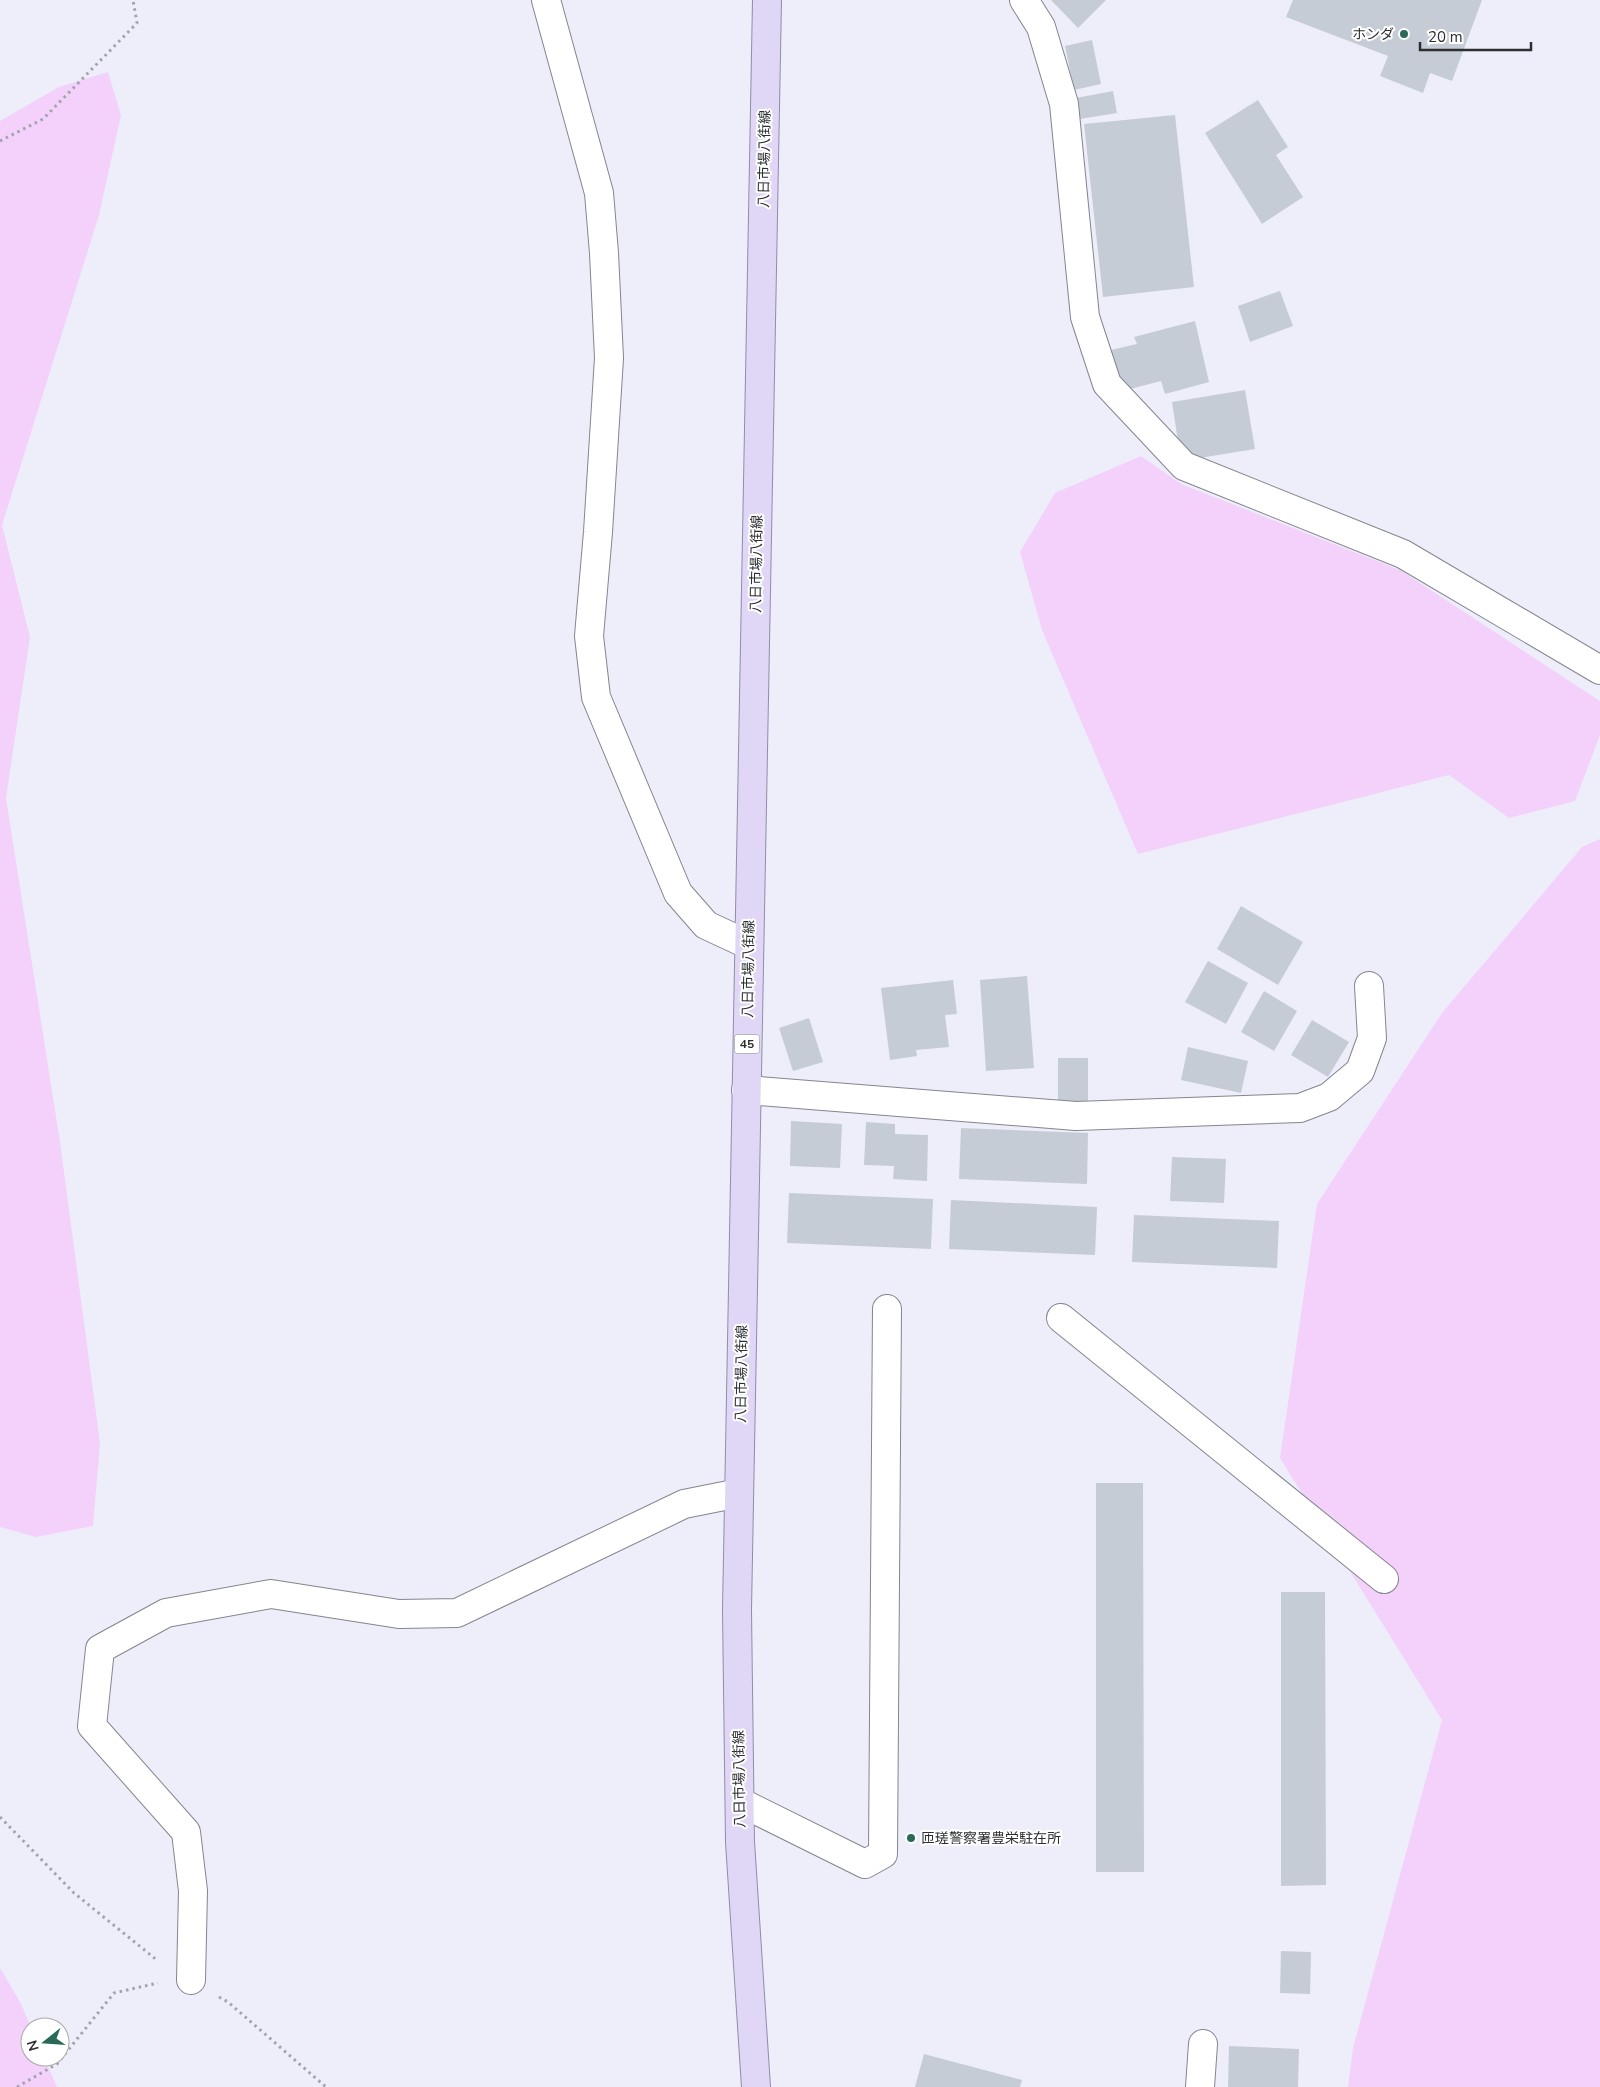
<svg xmlns="http://www.w3.org/2000/svg" width="1600" height="2087" viewBox="0 0 1600 2087" font-family="'Nunito Sans','Noto Sans JP',sans-serif">
  <rect width="100%" height="100%" fill="#edeef9"/>
  <g fill="#f4d1fb">
    <polygon points="108,72 121,115 99,215 2,525 30,637 6,798 60,1142 100,1443 93,1526 36,1537 0,1527 0,121 59,87"/>
    <polygon points="1141,456 1181,484 1400,570 1600,701 1600,735 1575,801 1509,818 1449,775 1138,854 1042,630 1020,552 1055,493"/>
    <polygon points="1600,839 1600,2087 1348,2087 1353,2048 1442,1720 1280,1458 1317,1204 1442,1013 1582,847"/>
    <polygon points="0,1968 20,2002 31,2027 30,2057 44,2057 57,2087 0,2087"/>
  </g>
  <g fill="#c6ccd5">
    <polygon points="1051,0 1106,0 1078,28"/>
    <polygon points="1293,0 1482,0 1452,81 1430,73 1423,93 1380,76 1388,56 1286,17"/>
    <polygon points="1092,40 1101,84 1074,90 1065,46"/>
    <polygon points="1113,91 1117,113 1080,119 1076,98"/>
    <polygon points="1258,100 1288,147 1276,155 1303,197 1262,224 1205,133"/>
    <polygon points="1175,115 1194,287 1103,297 1084,124"/>
    <polygon points="1280,291 1293,326 1250,342 1238,306"/>
    <polygon points="1195,321 1209,382 1165,394 1161,381 1122,391 1111,350 1137,344 1134,337"/>
    <polygon points="1245,390 1255,449 1181,461 1172,402"/>
    <polygon points="1241,906 1303,942 1278,985 1217,949"/>
    <polygon points="1208,961 1248,983 1226,1024 1185,1002"/>
    <polygon points="1027,976 1034,1068 986,1071 980,980"/>
    <polygon points="953,980 957,1014 945,1015 949,1047 916,1050 917,1056 890,1060 881,988"/>
    <polygon points="1264,991 1297,1011 1274,1051 1241,1032"/>
    <polygon points="809,1018 823,1062 793,1071 779,1028"/>
    <polygon points="1312,1020 1349,1042 1328,1077 1291,1055"/>
    <polygon points="1188,1047 1248,1061 1241,1093 1181,1080"/>
    <rect x="1058" y="1058" width="30" height="43"/>
    <polygon points="791,1121 842,1124 840,1168 790,1166"/>
    <polygon points="866,1122 895,1124 895,1134 928,1135 927,1181 893,1179 894,1166 864,1165"/>
    <polygon points="961,1128 1088,1133 1087,1184 959,1179"/>
    <polygon points="1172,1157 1226,1159 1224,1203 1170,1201"/>
    <polygon points="789,1193 933,1199 931,1249 787,1243"/>
    <polygon points="951,1200 1097,1207 1095,1255 949,1249"/>
    <polygon points="1134,1215 1279,1221 1277,1268 1132,1262"/>
    <polygon points="1096,1483 1143,1483 1144,1872 1096,1872"/>
    <polygon points="1281,1592 1325,1592 1326,1885 1281,1886"/>
    <polygon points="1281,1951 1311,1952 1310,1994 1280,1993"/>
    <polygon points="1229,2046 1299,2049 1298,2087 1228,2087"/>
    <polygon points="924,2054 1022,2080 1020,2087 915,2087"/>
  </g>
  <g fill="none" stroke-linecap="round" stroke-linejoin="round">
    <g stroke="#84858e" stroke-width="30">
      <g id="minor">
        <polyline points="546,0 599,193 604,253 609,358 598,532 589,636 596,697 678,893 706,925 749,945"/>
        <polyline points="1024,0 1041,27 1064,104 1085,317 1107,384 1184,466 1403,554 1600,670"/>
        <polyline points="746,1090 1076,1116 1300,1108 1329,1097 1360,1071 1372,1038 1369,986"/>
        <polyline points="1061,1318 1384,1579"/>
        <polyline points="740,1802 865,1864 883,1854 887,1309"/>
        <polyline points="191,1980 193,1891 186,1832 92,1726 100,1649 166,1613 271,1594 399,1614 457,1613 684,1504 739,1493"/>
        <polyline points="1200,2087 1203,2044"/>
      </g>
    </g>
    <g stroke="#948aac" stroke-width="30">
      <polyline id="major" points="756,2087 740,1842 737,1610 767,0"/>
    </g>
    <g stroke="#a2a3ab" stroke-width="3" stroke-dasharray="2.5 4" stroke-linecap="butt">
      <polyline points="0,141 43,119 137,23 133,0"/>
      <polyline points="0,1817 74,1893 158,1961"/>
      <polyline points="219,1997 228,2002 326,2087"/>
      <polyline points="17,2087 57,2064 114,1993 158,1983"/>
    </g>
    <use href="#minor" stroke="#fff" stroke-width="28"/>
    <use href="#major" stroke="#e0d6f5" stroke-width="28"/>
  </g>
  <g fill="#286957" stroke="#fff" stroke-width="2">
    <circle cx="1404" cy="34" r="5"/>
    <circle cx="911" cy="1838" r="5"/>
  </g>
  <g text-anchor="middle" stroke-width="4" stroke-linejoin="round" paint-order="stroke">
    <rect fill="#fff" stroke="#6c6d70" stroke-width="1" x="734.5" y="1034.5" width="25" height="19" rx="4"/>
    <g font-size="12" font-weight="bold" fill="#2d2e32">
      <text x="747" y="1048">45</text>
    </g>
    <g font-size="14" fill="#2d2e32" stroke="#fff" text-anchor="end">
      <text x="1394" y="39">ホンダ</text>
      <text x="921" y="1843" text-anchor="start">匝瑳警察署豊栄駐在所</text>
    </g>
    <g font-size="14" fill="#2d2e32" stroke="#fff">
      <text transform="translate(764 159) rotate(-89)" y="5">八日市場八街線</text>
      <text transform="translate(756 564) rotate(-89)" y="5">八日市場八街線</text>
      <text transform="translate(748 969) rotate(-89)" y="5">八日市場八街線</text>
      <text transform="translate(741 1374) rotate(-89)" y="5">八日市場八街線</text>
      <text transform="translate(739 1779) rotate(-91)" y="5">八日市場八街線</text>
    </g>
  </g>
  <g transform="translate(45 2042) rotate(253)"><circle r="24" fill="#ffffff" stroke="#ababad"/>
  <path d="M0-4L9 19L0 12L-9 19Z" fill="#286957"/>
  <text y="-8" font-size="14" font-weight="bold" text-anchor="middle" fill="#2d2e32">N</text>
  </g>
  <path d="M1420 42v8h111v-8" fill="none" stroke="#2d2e32" stroke-width="2.5"/>
  <text x="1428" y="42" font-size="15" fill="#2d2e32" stroke="#ffffff" stroke-width="4" paint-order="stroke">20 m</text>
</svg>
